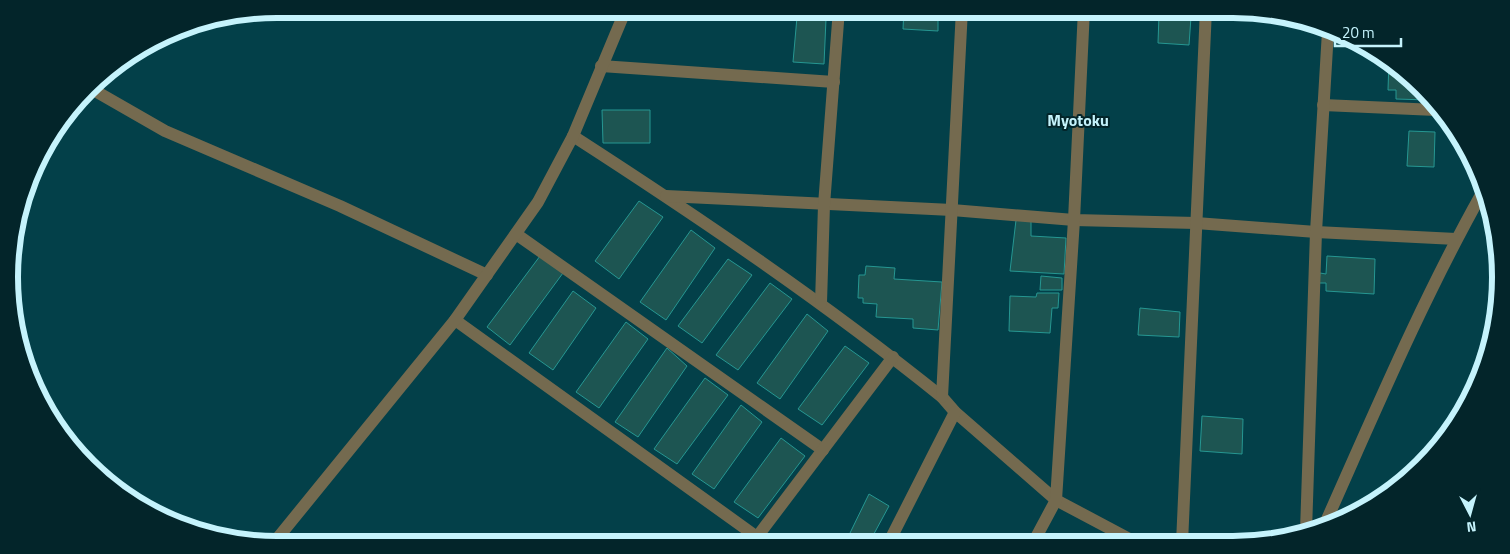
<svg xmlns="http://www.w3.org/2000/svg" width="1510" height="554" viewBox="0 0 1510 554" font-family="'Titillium Web',sans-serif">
  <rect width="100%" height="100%" fill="#034049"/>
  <g fill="#1d5552" stroke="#269792">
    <polygon points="904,9 938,9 938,31 903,29"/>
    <polygon points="1159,15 1191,17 1189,45 1158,43"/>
    <polygon points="797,17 826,19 824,64 793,62"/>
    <polygon points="1389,60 1397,64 1428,100 1396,99 1396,90 1388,90"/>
    <polygon points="602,110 650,110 650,143 603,143"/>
    <polygon points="1409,131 1435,132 1434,167 1407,166"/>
    <polygon points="639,201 663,217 619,279 595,261"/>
    <polygon points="1016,220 1031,221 1031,236 1066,238 1064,274 1010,271"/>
    <polygon points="691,230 715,248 666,320 640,302"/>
    <polygon points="540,256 563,273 510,345 487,327"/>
    <polygon points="1327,256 1375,259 1374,294 1326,291 1326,283 1319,283 1320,273 1326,274"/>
    <polygon points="728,259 752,275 702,343 678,326"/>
    <polygon points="866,266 895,268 894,279 942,282 938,330 913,328 913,319 876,317 877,304 863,303 863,298 858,298 859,275 865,275"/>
    <polygon points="1041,276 1062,278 1062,290 1040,290"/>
    <polygon points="770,283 792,299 738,370 716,355"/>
    <polygon points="573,291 596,308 553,370 529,353"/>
    <polygon points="1037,293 1059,293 1058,308 1052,308 1050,333 1009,331 1010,296 1036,297"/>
    <polygon points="1140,308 1180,312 1179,337 1138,335"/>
    <polygon points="807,314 828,331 780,399 757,383"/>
    <polygon points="626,322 648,339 599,408 576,392"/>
    <polygon points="845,346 869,363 822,425 798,409"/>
    <polygon points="667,348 687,366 638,437 615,422"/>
    <polygon points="705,378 728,395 677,464 654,449"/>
    <polygon points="741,405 762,422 714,489 692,474"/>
    <polygon points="1202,416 1243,419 1242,454 1200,451"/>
    <polygon points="781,438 805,456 758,518 734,502"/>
    <polygon points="869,494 889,506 869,543 850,533"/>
  </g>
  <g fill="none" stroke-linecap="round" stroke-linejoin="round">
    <g stroke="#746a4f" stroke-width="12">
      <polyline points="601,66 834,82"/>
      <polyline points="90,88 165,131 340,206 487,275"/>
      <polyline points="1323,105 1436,110"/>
      <path d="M 573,136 C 700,218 824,302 942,397 L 955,412 L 1056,500 L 1137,543"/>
      <polyline points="666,196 952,210 1074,220 1196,223 1316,232 1456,239"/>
      <polyline points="516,234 823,450"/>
      <polyline points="821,303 824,205 839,9"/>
      <polyline points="455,320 757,537 763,544"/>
      <polyline points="942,397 962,9"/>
      <path d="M 1324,526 C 1374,414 1422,300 1482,193"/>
      <polyline points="1306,531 1316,232 1328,31"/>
      <polyline points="1033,543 1056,500 1074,220 1084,9"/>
      <polyline points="1182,543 1206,9"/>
      <polyline points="742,544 757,537 893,357"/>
      <polyline points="888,544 955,412"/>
      <polyline points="272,545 455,320 538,202 573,136 626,9"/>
    </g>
  </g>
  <g text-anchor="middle" stroke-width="4" stroke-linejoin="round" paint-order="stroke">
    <g font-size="16" font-weight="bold" fill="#c5f3fc" stroke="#03252a">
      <text x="1078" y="126">Myotoku</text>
    </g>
  </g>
  <path d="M0 0H1510V554H0ZM277 18H1233A259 259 0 0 1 1492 277V277A259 259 0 0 1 1233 536H277A259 259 0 0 1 18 277V277A259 259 0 0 1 277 18Z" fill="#03252a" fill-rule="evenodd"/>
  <path fill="none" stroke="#c5f3fc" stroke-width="6" d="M277 18H1233A259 259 0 0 1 1492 277V277A259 259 0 0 1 1233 536H277A259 259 0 0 1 18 277V277A259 259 0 0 1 277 18Z"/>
  <g transform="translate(1470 514) rotate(174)" stroke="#03252a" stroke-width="4" paint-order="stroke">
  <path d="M0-4L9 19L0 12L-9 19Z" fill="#c5f3fc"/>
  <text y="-8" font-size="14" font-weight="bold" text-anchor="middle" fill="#c5f3fc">N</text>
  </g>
  <path d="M1335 38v8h66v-8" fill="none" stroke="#c5f3fc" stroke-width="2.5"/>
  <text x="1342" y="38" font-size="15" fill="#c5f3fc" stroke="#03252a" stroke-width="4" paint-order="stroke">20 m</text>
</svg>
